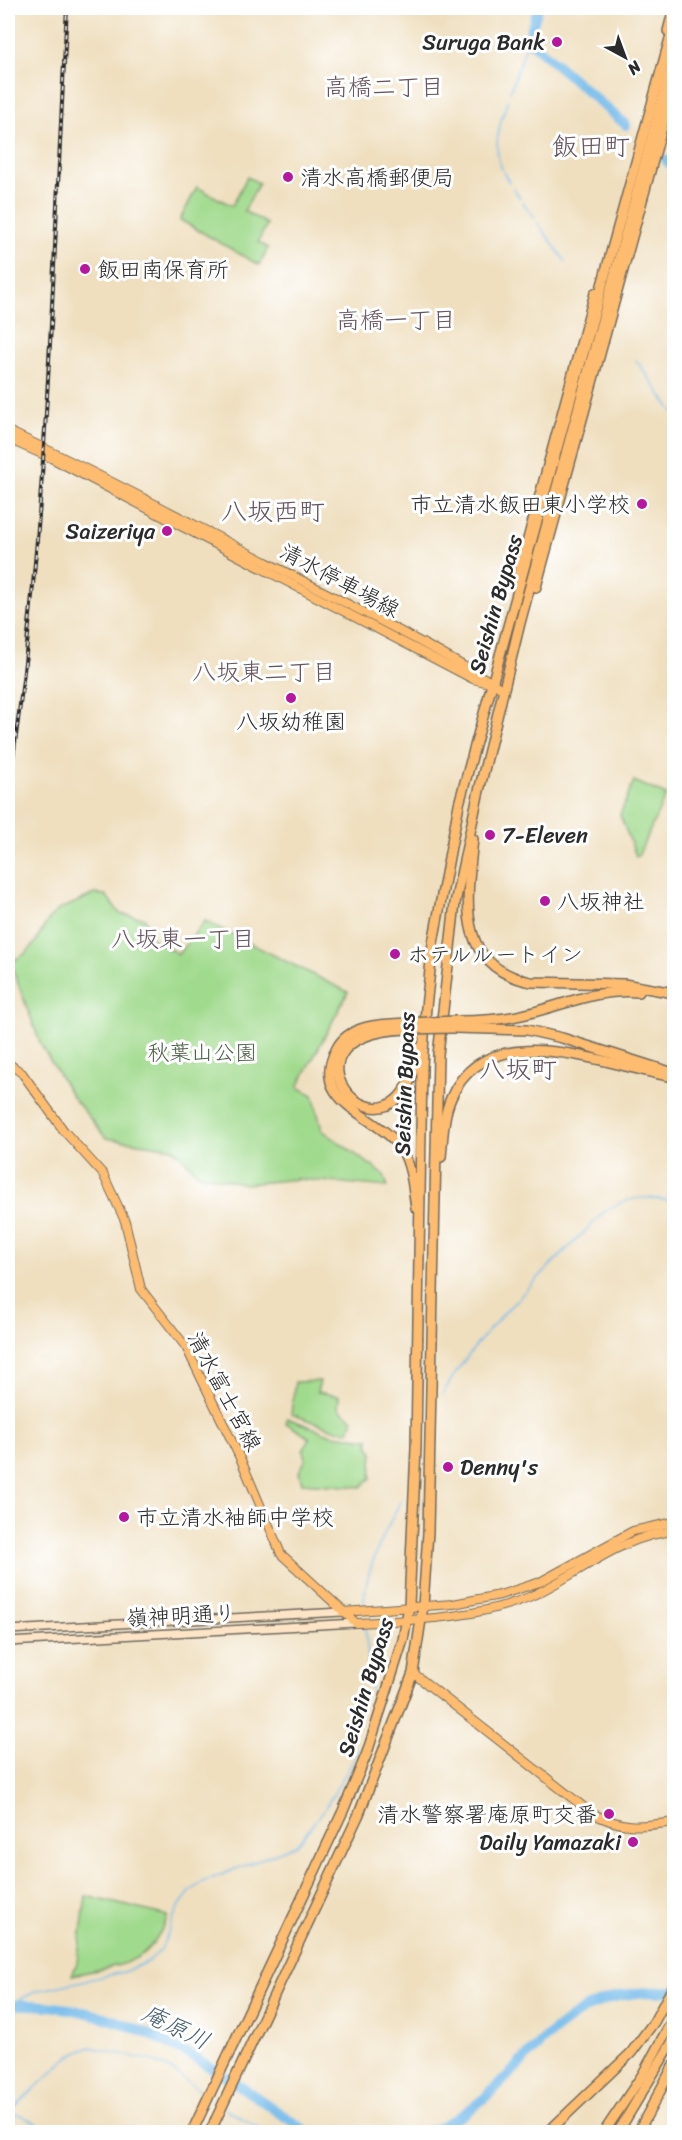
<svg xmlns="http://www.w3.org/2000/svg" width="682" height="2140" viewBox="0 0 682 2140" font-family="Sriracha,'Klee One',sans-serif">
  <rect width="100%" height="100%" fill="#fff"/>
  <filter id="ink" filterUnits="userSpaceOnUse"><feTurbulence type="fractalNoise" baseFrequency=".0167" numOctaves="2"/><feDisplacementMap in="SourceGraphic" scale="12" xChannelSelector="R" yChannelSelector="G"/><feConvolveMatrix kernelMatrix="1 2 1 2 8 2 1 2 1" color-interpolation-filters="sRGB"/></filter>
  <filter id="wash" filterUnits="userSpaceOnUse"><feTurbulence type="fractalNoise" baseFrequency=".008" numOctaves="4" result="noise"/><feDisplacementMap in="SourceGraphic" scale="24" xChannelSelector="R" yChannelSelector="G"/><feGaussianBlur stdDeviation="1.35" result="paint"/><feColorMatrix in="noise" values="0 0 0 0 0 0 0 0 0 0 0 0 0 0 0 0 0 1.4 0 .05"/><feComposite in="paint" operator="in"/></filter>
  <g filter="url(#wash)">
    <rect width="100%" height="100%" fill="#efdfbf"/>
    <g fill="#a0da8d" stroke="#66825c" stroke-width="1.5">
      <polygon points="247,177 259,183 244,211 267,224 258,242 268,248 259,265 180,220 197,187 232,206"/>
      <polygon points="634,781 666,795 638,856 636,856 620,815"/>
      <path d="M 94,894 L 106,895 L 120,914 L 145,918 L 151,938 L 178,954 L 205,921 L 348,992 L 298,1087 L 313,1095 L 322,1130 L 384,1175 L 388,1187 L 298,1179 L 245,1184 L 199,1174 L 173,1148 L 106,1138 L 71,1095 L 41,1045 L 10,962 C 43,948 36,929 56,912 C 60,908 86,899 94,894 Z"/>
      <polygon points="320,1381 317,1392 339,1396 338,1408 353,1419 349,1431 337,1430 291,1414 295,1382"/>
      <polygon points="287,1418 332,1435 369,1439 369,1447 373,1452 371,1478 361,1487 302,1483 299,1472 306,1459 303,1451 310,1438 286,1423"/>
      <path d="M 86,1896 L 168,1916 C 147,1968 121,1964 72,1975 L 77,1963 Z"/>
    </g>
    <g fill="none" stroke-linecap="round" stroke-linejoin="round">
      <g stroke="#72baea" stroke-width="1.5">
        <polyline points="510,92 529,37"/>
        <path d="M 508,100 C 497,129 490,155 509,182"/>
        <polyline points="513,188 520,198"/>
        <polyline points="523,203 535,218"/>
        <polyline points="538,223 565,261"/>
        <polyline points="636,360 674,413"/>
        <path d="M 442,1395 C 479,1329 551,1267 604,1212 C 628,1195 647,1196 674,1202"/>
        <path d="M 364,1606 C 363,1573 386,1530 401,1500"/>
        <polyline points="365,1626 374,1716"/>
        <polyline points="8,2005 37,1991 124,1972 149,1961 162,1948 177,1909 190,1892 203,1882 296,1845 324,1810 367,1738"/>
        <polyline points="211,2099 219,2105"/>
        <polyline points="226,2109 259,2128"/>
        <polyline points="9,2113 68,2057 90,2047 153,2061 172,2070 204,2094"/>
        <polyline points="8,2114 21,2115 50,2132"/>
      </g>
      <g stroke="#72baea" stroke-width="10">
        <polyline points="538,8 529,37 533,44 626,125"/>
        <polyline points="666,160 674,168"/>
        <path d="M 8,2005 C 128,2000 213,2069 308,2132"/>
        <path d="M 427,2132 C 499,2109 532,2029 602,2001 C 625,1992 651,1992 674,1991"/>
      </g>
    </g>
  </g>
  <g filter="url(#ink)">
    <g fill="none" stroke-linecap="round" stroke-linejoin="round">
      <g stroke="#706a5f" stroke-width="10">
        <g id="secondary">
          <polyline points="8,1630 342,1612"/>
          <polyline points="8,1642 356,1623"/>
        </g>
      </g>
      <g stroke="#706a5f" stroke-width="10">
        <g id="primary">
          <path d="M 8,431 C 96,472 181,518 268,563 C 347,604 428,643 504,690"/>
          <polyline points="8,439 51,458 473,679 489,683"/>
          <path d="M 8,1063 L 22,1073 L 64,1131 L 103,1174 L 125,1221 L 141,1289 L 186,1347 L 241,1460 L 281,1554 L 356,1623 C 413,1620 476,1619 529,1597 C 579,1575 619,1536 674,1531"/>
          <polyline points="343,1612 453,1604 500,1595 540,1582 633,1531 674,1522"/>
          <path d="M 413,1673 L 590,1812 C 621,1829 639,1827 674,1822"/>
        </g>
      </g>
      <g stroke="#706a5f" stroke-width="12">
        <g id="highway">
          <polyline points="668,31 674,8"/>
          <polyline points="519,572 595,293"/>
          <polyline points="536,587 674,84"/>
          <path d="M 473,839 C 467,899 454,966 531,982 L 624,984 L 674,993"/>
          <path d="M 456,1021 C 481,1021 505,1020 530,1013 C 567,1004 599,988 639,992"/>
          <path d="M 407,1023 C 383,1024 350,1024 337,1048 C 306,1104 381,1115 402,1150 C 412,1167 413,1188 416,1208"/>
          <polyline points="453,1028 527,1030 562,1038 667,1071"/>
          <path d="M 406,1029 C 255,1036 399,1189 418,1048"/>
          <path d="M 441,1157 C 443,1138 443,1116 451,1098 C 487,1013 608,1066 674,1077"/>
          <polyline points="192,2132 343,1811 367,1753 403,1640 409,1606 416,1448 422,1067 426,1007 433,943 459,804 674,24"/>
          <polyline points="210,2132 359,1814 413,1673 423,1606 428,1532 438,1055 455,903 478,795 520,623 674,56"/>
          <polyline points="548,2132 631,2053 654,2022 674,1985"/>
          <polyline points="604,2132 643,2074 674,2017"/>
          <polyline points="618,2132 674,2039"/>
          <polyline points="638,2132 674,2065"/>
        </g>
      </g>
      <use href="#secondary" stroke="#fee4c6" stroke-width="7"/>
      <use href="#primary" stroke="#fdbc70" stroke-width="8"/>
      <use href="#highway" stroke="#fdbc70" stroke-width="9"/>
      <g stroke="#2b2b2b" stroke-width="4">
        <path id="rail" d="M 8,791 C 48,532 52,269 67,8"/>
      </g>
      <use href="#rail" stroke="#fff" stroke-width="1.5" stroke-dasharray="4.5" stroke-linecap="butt"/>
      <g stroke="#706a5f" stroke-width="12" stroke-linecap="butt">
        <g id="highway-bridge">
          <polyline points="407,1023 456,1021"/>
          <polyline points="406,1029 453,1028"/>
        </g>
      </g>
      <use href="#highway-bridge" stroke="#fdbc70" stroke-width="9"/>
    </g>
  </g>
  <g fill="#b5179e" stroke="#fff" stroke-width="2">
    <circle cx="557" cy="42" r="6"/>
    <circle cx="288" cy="177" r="6"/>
    <circle cx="85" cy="269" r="6"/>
    <circle cx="642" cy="504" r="6"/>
    <circle cx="167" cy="531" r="6"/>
    <circle cx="291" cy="698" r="6"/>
    <circle cx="490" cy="835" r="6"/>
    <circle cx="545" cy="901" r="6"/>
    <circle cx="395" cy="954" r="6"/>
    <circle cx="448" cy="1467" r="6"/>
    <circle cx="124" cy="1517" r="6"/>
    <circle cx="609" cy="1814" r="6"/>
    <circle cx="633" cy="1842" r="6"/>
  </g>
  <g text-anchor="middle" stroke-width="6" stroke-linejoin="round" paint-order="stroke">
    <g font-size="22" fill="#2b2b2b" stroke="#fff" text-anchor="start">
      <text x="545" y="50" text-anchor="end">Suruga Bank</text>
      <text x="300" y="185">清水高橋郵便局</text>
      <text x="97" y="277">飯田南保育所</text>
      <text x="630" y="512" text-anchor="end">市立清水飯田東小学校</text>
      <text x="155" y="539" text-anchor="end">Saizeriya</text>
      <text x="291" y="729" text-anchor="middle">八坂幼稚園</text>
      <text x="502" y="843">7-Eleven</text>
      <text x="557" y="909">八坂神社</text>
      <text x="407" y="962">ホテルルートイン</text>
      <text x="460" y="1475">Denny's</text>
      <text x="136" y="1525">市立清水袖師中学校</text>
      <text x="597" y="1822" text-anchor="end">清水警察署庵原町交番</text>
      <text x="621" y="1850" text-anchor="end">Daily Yamazaki</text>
    </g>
    <g font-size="22" fill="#2b2b2b" stroke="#fff">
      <text transform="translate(340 580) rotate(28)" y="8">清水停車場線</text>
      <text transform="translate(495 604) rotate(-74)" y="8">Seishin Bypass</text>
      <text transform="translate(404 1084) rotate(-88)" y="8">Seishin Bypass</text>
      <text transform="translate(225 1391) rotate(62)" y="8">清水富士宮線</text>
      <text transform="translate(181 1615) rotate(-3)" y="8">嶺神明通り</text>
      <text transform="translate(365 1687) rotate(-73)" y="8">Seishin Bypass</text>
    </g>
    <g font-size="22" fill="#4e6048" stroke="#fff">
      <text x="202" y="1060">秋葉山公園</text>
    </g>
    <g font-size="24" fill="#66555f" stroke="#fff">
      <text x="384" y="95">高橋二丁目</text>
      <text x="396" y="328">高橋一丁目</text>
      <text x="264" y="680">八坂東二丁目</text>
      <text x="183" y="947">八坂東一丁目</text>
    </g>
    <g font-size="24" font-style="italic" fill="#445d6e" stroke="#fff">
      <text transform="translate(176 2027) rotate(26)" y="8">庵原川</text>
    </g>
    <g font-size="26" fill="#66555f" stroke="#fff">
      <text x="591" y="155">飯田町</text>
      <text x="273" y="520">八坂西町</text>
      <text x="518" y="1078">八坂町</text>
    </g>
  </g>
  <rect width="682" height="2140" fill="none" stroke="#fff" stroke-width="30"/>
  <g transform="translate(625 57) rotate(139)" stroke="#ffffff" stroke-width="4.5" paint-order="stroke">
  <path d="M0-4.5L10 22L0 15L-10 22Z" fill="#2b2b2b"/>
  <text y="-9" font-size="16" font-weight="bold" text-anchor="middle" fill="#2b2b2b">N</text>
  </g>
</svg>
